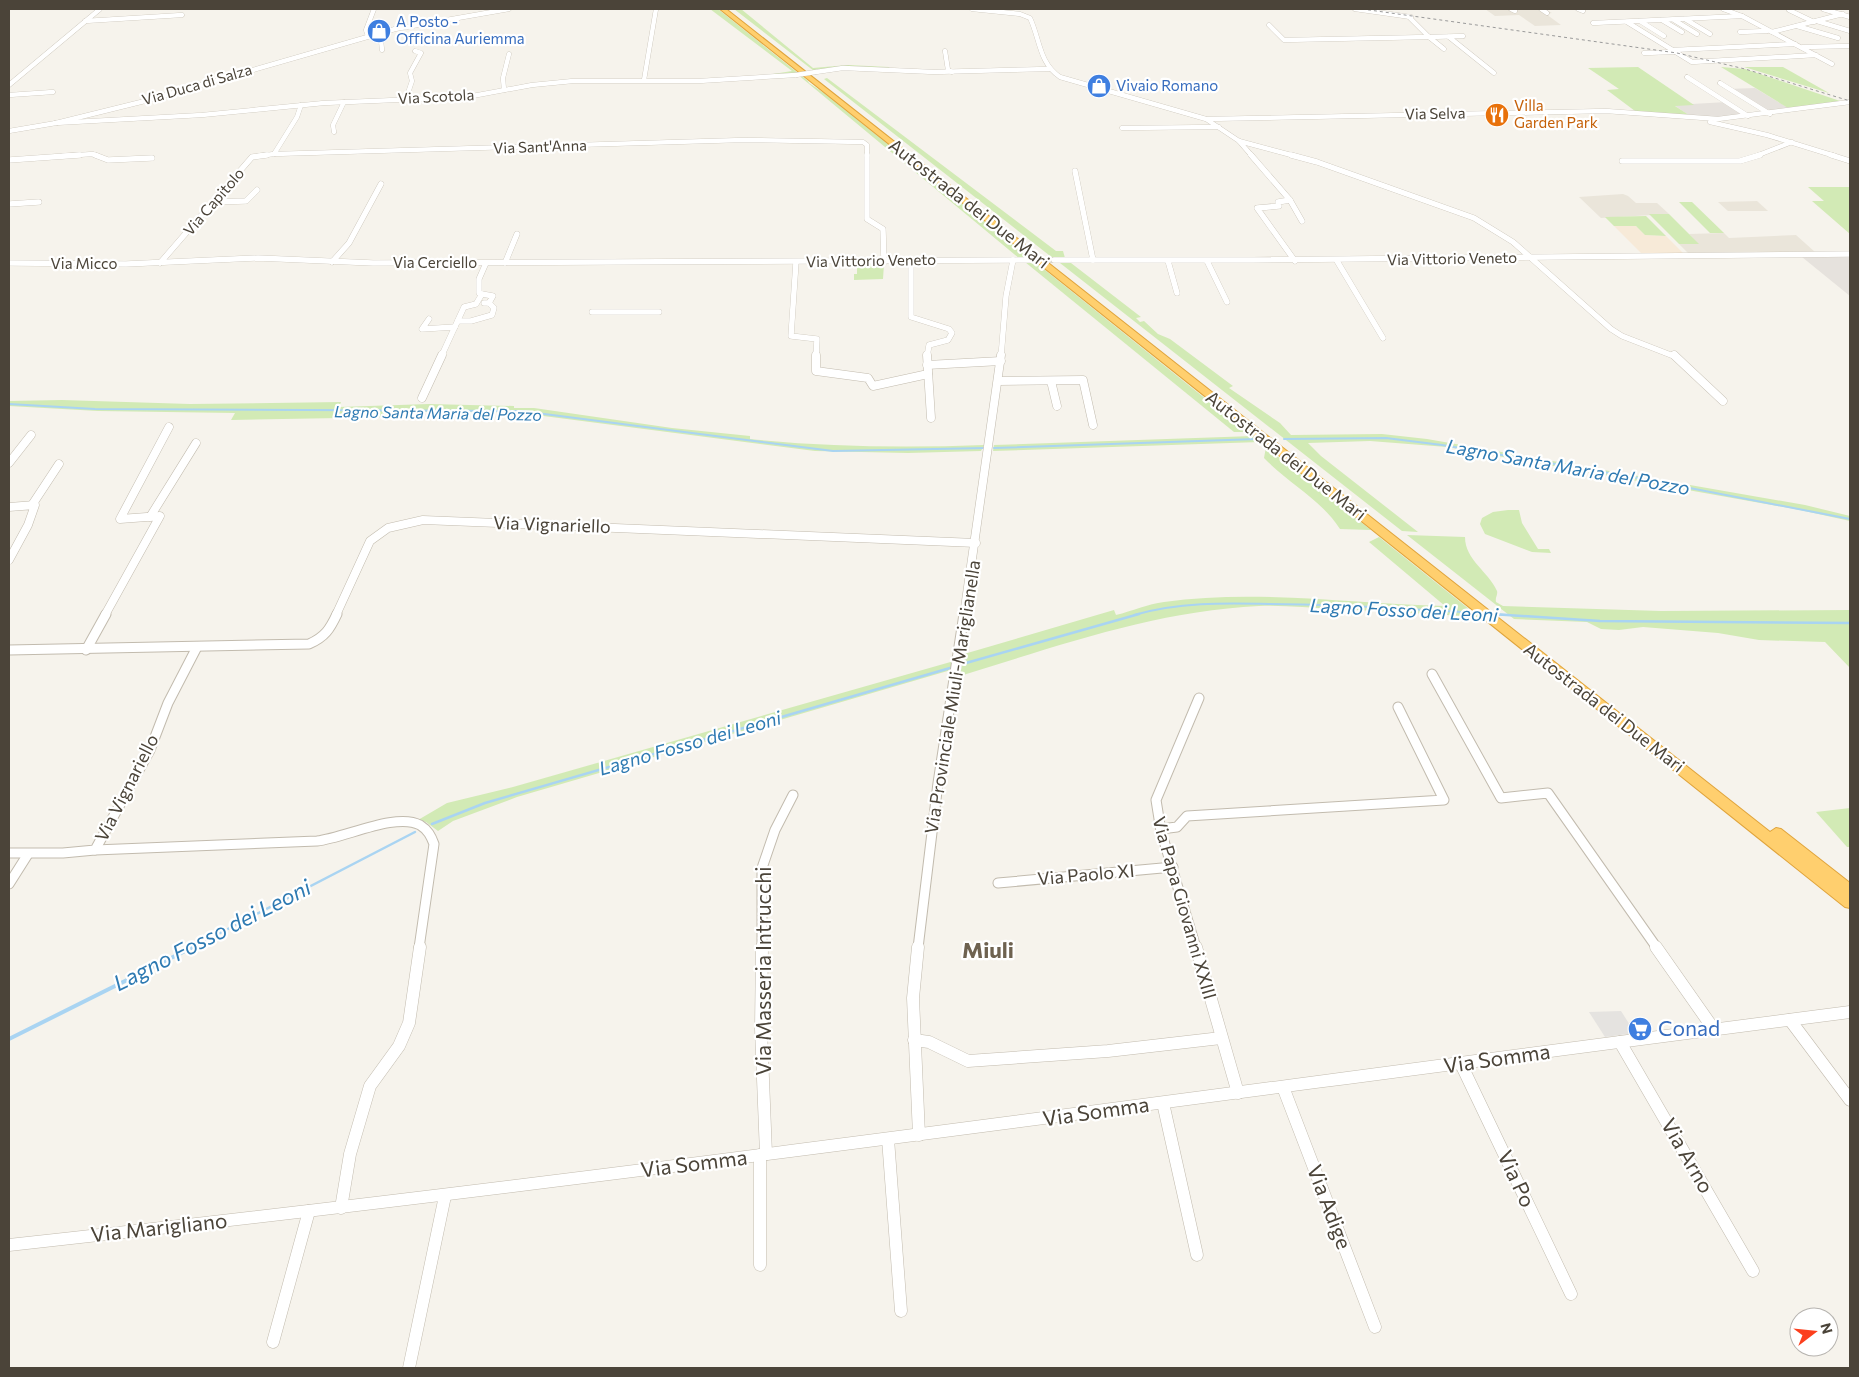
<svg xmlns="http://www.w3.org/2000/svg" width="1859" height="1377" viewBox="0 0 1859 1377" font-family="Commissioner,sans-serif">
  <rect width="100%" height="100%" fill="#f6f3ec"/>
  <g fill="#eae5da">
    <polygon points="1485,9 1544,9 1552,13 1546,14 1561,25 1535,26 1519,15 1495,16"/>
    <polygon points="1623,194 1628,196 1636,203 1657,203 1669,214 1601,218 1579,197"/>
    <polygon points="1757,201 1768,211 1728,211 1718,202"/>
    <polygon points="1724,233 1729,238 1796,235 1815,252 1688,253 1679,244 1698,244 1689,234"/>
  </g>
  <polygon fill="#f7ead8" points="1614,226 1636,226 1645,235 1666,236 1683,253 1641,253"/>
  <g fill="#e6e2dd">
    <polygon points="1755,88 1790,109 1768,113 1728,89"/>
    <polygon points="1727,102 1749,116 1693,118 1674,105"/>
    <polygon points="1850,256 1850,296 1802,257 1815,257"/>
  </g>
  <g fill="#d2eab5">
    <polygon points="710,9 718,9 808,81 809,83 824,93 1031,259 1020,259 797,74 767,75 792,71"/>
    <polygon points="734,9 741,9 813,68 848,65 889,67 890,69 842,68 814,71"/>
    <polygon points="1638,67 1694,105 1675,106 1692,117 1635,111 1607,90 1619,89 1588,68"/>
    <polygon points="1721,67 1745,69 1843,102 1788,108"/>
    <polygon points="1744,67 1783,67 1829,93"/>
    <polygon points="827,78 1056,251 1063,251 1065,258 1054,259 824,79"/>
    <polygon points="1808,187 1850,187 1850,234 1812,201 1824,201"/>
    <polygon points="1679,202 1692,202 1724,233 1710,233"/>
    <polygon points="1649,214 1669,214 1699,244 1679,244"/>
    <polygon points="1646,216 1666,236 1645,235 1636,226 1614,226 1605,217"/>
    <polygon points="1025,262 1035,262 1247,432 1234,432"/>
    <polygon points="1060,263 1071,263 1141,317 1136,318 1140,322 1144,321 1158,334 1170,339 1233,386 1229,388 1280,423 1291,435 1382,434 1427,439 1805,505 1850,516 1850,521 1800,510 1447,447 1370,441 1308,443 1321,456 1418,532 1402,531"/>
    <polygon points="857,264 884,264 883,279 854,280 854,274 857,274"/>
    <path d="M 62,400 L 190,404 L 341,402 L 339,407 L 429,404 L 514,406 L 514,408 L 534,408 L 672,428 L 750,436 L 750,439 C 828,447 906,448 984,445 L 981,451 L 908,453 L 815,451 L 528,414 L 493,412 L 403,412 L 397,417 L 231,420 L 235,413 L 98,411 L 9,406 L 9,401 Z"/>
    <polygon points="1253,436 1260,442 993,451 994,445"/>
    <path d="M 1266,447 L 1371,530 L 1340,529 C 1323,502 1292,485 1268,462 L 1264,458 Z"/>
    <polygon points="1508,510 1519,510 1522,523 1538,549 1549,549 1551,553 1532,552 1485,534 1480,524 1482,518 1493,512"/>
    <path d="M 1407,535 L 1465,537 C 1465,560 1489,572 1497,591 C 1498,595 1495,597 1496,602 L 1503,606 L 1661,611 L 1850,610 L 1850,668 L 1825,642 L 1759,640 L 1718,633 L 1643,627 L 1619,630 L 1601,629 L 1587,622 L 1514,619 Z"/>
    <path d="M 1379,537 L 1479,617 C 1431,614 1383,611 1335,609 C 1309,608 1284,605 1259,606 C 1155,611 1058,646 960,676 L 964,654 L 1114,610 L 1116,615 C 1132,611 1148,604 1164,602 C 1257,589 1352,604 1445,606 L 1369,542 Z"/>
    <polygon points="954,661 951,670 517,797 453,821 438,831 426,822 418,820 447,803 513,787"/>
    <polygon points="1850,808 1850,847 1847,847 1816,812"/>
  </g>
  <polygon fill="#e5e3e0" points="1621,1011 1635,1033 1605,1037 1589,1012"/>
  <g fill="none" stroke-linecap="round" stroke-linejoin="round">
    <g stroke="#a9d4f2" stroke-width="2">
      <polyline points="9,404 95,409 521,411 833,451 986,448"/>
      <polyline points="1284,439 1386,438 1442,445 1633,477 1850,519"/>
      <polyline points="994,448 1257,439"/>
      <polyline points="1491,614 1509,615"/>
      <path d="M 1134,615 C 1179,602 1223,603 1270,604 C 1339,604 1409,609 1478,613"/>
    </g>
    <g stroke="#a9d4f2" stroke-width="2.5">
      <polyline points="1491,614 1600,621 1850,623"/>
      <polyline points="966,663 1139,614"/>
      <polyline points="432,824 485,803 950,668"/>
      <polyline points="191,948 415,832"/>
    </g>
    <polyline stroke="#a9d4f2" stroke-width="4" points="9,1039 193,947"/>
    <polyline stroke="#d4d0c8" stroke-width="5.5" stroke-dasharray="5.5 2.5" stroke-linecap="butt" points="1032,260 1054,260"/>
    <g stroke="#c2bbae" stroke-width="5">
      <g id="minor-far4">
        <path d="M 972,9 L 1020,14 L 1030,18 C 1040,39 1039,63 1060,77 L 1206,119 L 1239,141 L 1295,156"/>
        <polyline points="1355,9 1411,17"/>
        <polyline points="1511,9 1515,11"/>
        <polyline points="1541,9 1547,13"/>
        <polyline points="1578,9 1583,11"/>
        <polyline points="1723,9 1742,16 1832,64"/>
        <polyline points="1823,9 1850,17"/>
        <polyline points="1789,10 1814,22"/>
        <polyline points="1685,19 1710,34"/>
        <polyline points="1662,20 1682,32"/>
        <polyline points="1674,20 1697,34"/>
        <polyline points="85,21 182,15"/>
        <polyline points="1640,21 1664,36"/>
        <polyline points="1817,21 1850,31"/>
        <polyline points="1627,22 1692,62 1816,55"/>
        <polyline points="1593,23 1742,16"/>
        <polyline points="1269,25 1284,40 1429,37 1409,17"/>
        <polyline points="1797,26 1838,38"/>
        <polyline points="1740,32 1767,31"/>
        <polyline points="1772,32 1843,14"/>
        <polyline points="375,34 381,40 382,50"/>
        <polyline points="368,36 366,30 374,9"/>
        <polyline points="1429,37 1463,36"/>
        <polyline points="1429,37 1444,49"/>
        <polyline points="1449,37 1494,73"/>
        <polyline points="1803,47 1850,46"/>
        <polyline points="1673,50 1795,44"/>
        <polyline points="945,51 948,70 952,72"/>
        <polyline points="1644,53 1674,52"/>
        <polyline points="816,72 843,68 934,72 1049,69"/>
        <polyline points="1687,77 1748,116"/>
        <polyline points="644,80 656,9"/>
        <polyline points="1720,83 1770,114"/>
        <polyline points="9,85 100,9"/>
        <polyline points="504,90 503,78 509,54"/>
        <polyline points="9,95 53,92"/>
        <polyline points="406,99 412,81 410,73 421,53 415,51"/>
        <polyline points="301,105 297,117 274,154 743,140 863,142 867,145 867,156"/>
        <polyline points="1207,119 1606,111 1718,119 1850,102"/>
        <polyline points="1710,122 1767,135 1835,156"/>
        <polyline points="55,123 202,115 324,103 467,97 532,85 573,81 699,81 796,75"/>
        <polyline points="1122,128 1219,127"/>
        <polyline points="9,131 56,123 149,100 395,29 509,9"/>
        <polyline points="334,132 333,125 344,102"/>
        <polyline points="1239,141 1252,156"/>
        <polyline points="62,156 93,154 98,156"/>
        <polyline points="258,156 274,154"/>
        <polyline points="1756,156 1792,142"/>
      </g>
    </g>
    <g stroke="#c2bbae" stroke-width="6">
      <g id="minor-far3">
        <polyline points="95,155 108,160 152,158"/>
        <polyline points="867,155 867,219 883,229 884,262"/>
        <polyline points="1251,155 1290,200 1302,221"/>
        <polyline points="1291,155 1317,162 1474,218 1513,242 1611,329 1622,336 1676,357"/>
        <polyline points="1831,155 1850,161"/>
        <polyline points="9,160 80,155"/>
        <polyline points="1622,161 1740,161 1760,155"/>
        <polyline points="1075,171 1093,260"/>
        <polyline points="1290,200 1278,202 1279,206 1257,208 1295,261"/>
        <polyline points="213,202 246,201 257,190"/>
        <polyline points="9,204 39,202"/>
        <polyline points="1054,260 1253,260 1850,254"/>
        <polyline points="911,261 911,317 949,329 952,333 948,340 929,345 927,357"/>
        <polyline points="1168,261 1177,293"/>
        <polyline points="1207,261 1227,302"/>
        <polyline points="1337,261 1383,338"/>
        <polyline points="332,262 349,243 381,184"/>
        <polyline points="796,262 791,336 817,339 816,357"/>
        <polyline points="9,263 126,264 258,258 373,263 1032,260"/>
        <polyline points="160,263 252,157 267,155"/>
        <polyline points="505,263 517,234"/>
        <polyline points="482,294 493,296 489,303 484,303"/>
        <polyline points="592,312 659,312"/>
        <polyline points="429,319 422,329 455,327"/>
        <polyline points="458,321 471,321 492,315 494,308 489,303"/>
        <polyline points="441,357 464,307 476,304 482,294 479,293 479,279 486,263"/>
        <polyline points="1001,357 1006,296 1013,260"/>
      </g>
    </g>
    <g stroke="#c2bbae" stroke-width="9">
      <g id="minor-far2">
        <polyline points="816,355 816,371 868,378 873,386 928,374"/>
        <polyline points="927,355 931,418"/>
        <polyline points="1674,355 1723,401"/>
        <polyline points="927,365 1001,361"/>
        <polyline points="998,381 1083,380 1093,425"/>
        <polyline points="1051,381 1057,406"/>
        <polyline points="422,398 442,355"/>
        <polyline points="9,463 31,435"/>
        <polyline points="32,505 59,464"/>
        <polyline points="9,507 35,505 28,525 9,560"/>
        <polyline points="150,517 196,443"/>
        <polyline points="105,615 160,516 120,519 169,427"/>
        <polyline points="336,615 370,541 388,528 423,520 976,543"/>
        <polyline points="964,615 1001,355"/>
      </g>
    </g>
    <g stroke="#c2bbae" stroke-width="11">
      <g id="minor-far1">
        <path d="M 9,650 L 309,644 C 325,637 330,629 337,614"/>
        <polyline points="86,650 106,614"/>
        <polyline points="1432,674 1501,798 1548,793 1657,948"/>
        <polyline points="1161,829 1177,827 1187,816 1444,800 1398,707"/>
        <path d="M 95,850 L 317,841 C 345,838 396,812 420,825 C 428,830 431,836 434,844 L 419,948"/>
        <polyline points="9,853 63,853 95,850 150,750 168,703 197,647"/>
        <polyline points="998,883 1173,867"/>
        <polyline points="9,884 28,854"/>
        <polyline points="762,948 762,868 775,830 793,795"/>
        <polyline points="918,948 938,783 964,614"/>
        <polyline points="1196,948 1161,831 1156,800 1199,698"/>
      </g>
    </g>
    <g stroke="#c2bbae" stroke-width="13">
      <g id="minor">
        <polyline points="762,947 761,1029 766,1154"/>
        <polyline points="918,947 913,998 919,1135"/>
        <polyline points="1196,947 1238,1093"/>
        <polyline points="1656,947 1715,1031"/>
        <polyline points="1790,1020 1850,1100"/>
        <polyline points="914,1040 929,1042 968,1061 1108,1051 1221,1038"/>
        <polyline points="1620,1042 1753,1271"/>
        <polyline points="1461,1064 1571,1294"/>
        <polyline points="1283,1087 1375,1327"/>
        <polyline points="1163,1103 1197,1255"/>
        <polyline points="888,1139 901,1311"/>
        <polyline points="760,1155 760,1265"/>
        <polyline points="341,1208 350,1154 370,1086 399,1046 409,1023 420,947"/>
        <path d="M 9,1245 C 624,1178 1236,1091 1850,1012"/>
        <polyline points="273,1342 309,1211"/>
        <polyline points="409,1368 445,1196"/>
      </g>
    </g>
    <g stroke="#e0a43c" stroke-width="2">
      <polygon id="highway" points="720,9 726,9 1770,832 1776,828 1781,829 1850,883 1850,908 1845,907"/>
    </g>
    <use href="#minor-far4" stroke="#fff" stroke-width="4.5"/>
    <use href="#minor-far3" stroke="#fff" stroke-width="5.5"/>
    <use href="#minor-far2" stroke="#fff" stroke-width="8"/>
    <use href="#minor-far1" stroke="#fff" stroke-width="9"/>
    <use href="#minor" stroke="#fff" stroke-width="12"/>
    <use href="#highway" fill="#ffcf6e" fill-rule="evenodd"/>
    <polyline stroke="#9a9a9a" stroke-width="1" stroke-dasharray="3 3" stroke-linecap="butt" points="1362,9 1677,53 1745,69 1850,101"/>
    <g stroke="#c2bbae" stroke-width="5" stroke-linecap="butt">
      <polyline id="minor-bridge" points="796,75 816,72"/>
    </g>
    <use href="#minor-bridge" stroke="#fff" stroke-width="4.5"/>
  </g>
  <defs>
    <g id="shop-disc" transform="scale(1.25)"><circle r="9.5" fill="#3f7fe0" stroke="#fff"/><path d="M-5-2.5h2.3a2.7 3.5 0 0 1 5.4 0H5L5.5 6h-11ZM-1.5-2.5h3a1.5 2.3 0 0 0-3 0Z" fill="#fff"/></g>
    <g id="restaurant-disc" transform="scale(1.25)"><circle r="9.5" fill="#e8710a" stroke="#fff"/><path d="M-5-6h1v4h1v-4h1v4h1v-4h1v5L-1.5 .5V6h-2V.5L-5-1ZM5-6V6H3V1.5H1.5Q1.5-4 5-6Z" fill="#fff"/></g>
    <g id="supermarket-disc" transform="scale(1.25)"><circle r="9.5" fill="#3f7fe0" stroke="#fff"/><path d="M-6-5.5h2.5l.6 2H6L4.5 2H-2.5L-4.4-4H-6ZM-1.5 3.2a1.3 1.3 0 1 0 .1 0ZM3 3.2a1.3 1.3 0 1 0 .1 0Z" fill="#fff"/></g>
  </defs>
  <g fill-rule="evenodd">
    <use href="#shop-disc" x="379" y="31"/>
    <use href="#shop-disc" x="1099" y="86"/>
    <use href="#restaurant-disc" x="1497" y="115"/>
    <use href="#supermarket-disc" x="1640" y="1029"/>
  </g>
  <g text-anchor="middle" stroke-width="4.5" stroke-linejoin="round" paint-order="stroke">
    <g font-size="15" fill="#366cbe" stroke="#fff" text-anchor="start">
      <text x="396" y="27">A Posto -<tspan x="396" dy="17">Officina Auriemma</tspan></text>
      <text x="1116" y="91">Vivaio Romano</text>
    </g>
    <g font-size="15" fill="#4b4439" stroke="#fff">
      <text transform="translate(197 85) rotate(-16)" y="5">Via Duca di Salza</text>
      <text transform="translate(436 97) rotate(-3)" y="5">Via Scotola</text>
      <text transform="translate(1435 114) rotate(-1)" y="5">Via Selva</text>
      <text transform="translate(540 147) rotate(-2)" y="5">Via Sant'Anna</text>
      <text transform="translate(214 202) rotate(-49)" y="5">Via Capitolo</text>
      <text transform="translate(1452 259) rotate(-1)" y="5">Via Vittorio Veneto</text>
      <text transform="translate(871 261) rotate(-1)" y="5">Via Vittorio Veneto</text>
      <text x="435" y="268">Via Cerciello</text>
      <text x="84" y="269">Via Micco</text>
    </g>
    <g font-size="15" fill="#c56008" stroke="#fff" text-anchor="start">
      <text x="1514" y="111">Villa<tspan x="1514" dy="17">Garden Park</tspan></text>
    </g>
    <g font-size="16" font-style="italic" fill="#2e7ab2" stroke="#fff">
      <text transform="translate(438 413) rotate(1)" y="6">Lagno Santa Maria del Pozzo</text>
    </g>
    <g font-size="18" fill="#4b4439" stroke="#fff">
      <text transform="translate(969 204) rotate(38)" y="6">Autostrada dei Due Mari</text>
      <text transform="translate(1286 456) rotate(38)" y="6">Autostrada dei Due Mari</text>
      <text transform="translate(552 525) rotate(2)" y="6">Via Vignariello</text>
      <text transform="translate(953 697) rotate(-81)" y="6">Via Provinciale Miuli-Mariglianella</text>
      <text transform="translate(1604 708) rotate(38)" y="6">Autostrada dei Due Mari</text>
      <text transform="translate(127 788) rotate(-63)" y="6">Via Vignariello</text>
      <text transform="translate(1086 875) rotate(-5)" y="6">Via Paolo XI</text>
      <text transform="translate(1184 908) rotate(74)" y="6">Via Papa Giovanni XXIII</text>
    </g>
    <g font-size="19" font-style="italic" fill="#2e7ab2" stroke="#fff">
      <text transform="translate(1568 467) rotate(10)" y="7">Lagno Santa Maria del Pozzo</text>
      <text transform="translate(1404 610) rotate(3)" y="7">Lagno Fosso dei Leoni</text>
      <text transform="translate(690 743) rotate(-16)" y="7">Lagno Fosso dei Leoni</text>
    </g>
    <g font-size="21" fill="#4b4439" stroke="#fff">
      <text transform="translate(764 971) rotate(-90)" y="7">Via Masseria Intrucchi</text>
      <text transform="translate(1497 1059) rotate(-8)" y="7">Via Somma</text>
      <text transform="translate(1096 1112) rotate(-8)" y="7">Via Somma</text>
      <text transform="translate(1687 1156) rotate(60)" y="7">Via Arno</text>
      <text transform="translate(694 1164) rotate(-7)" y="7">Via Somma</text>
      <text transform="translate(1516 1179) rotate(65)" y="7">Via Po</text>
      <text transform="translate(1329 1207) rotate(69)" y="7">Via Adige</text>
      <text transform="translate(159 1228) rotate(-6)" y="7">Via Marigliano</text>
    </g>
    <g font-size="21" fill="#366cbe" stroke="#fff" text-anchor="start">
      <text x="1658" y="1036">Conad</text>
    </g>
    <g font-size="22" font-style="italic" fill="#2e7ab2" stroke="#fff">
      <text transform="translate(212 935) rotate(-27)" y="8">Lagno Fosso dei Leoni</text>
    </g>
    <g font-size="22" font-weight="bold" fill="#6e6250" stroke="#fff">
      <text x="988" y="958">Miuli</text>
    </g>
  </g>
  <rect width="1859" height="1377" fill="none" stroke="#4b4439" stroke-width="20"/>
  <g transform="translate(1814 1332) rotate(74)"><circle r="24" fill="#ffffff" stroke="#b7b4b0"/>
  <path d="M0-4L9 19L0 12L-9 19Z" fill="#fc3f1d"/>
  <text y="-8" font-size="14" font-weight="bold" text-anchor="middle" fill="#4b4439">N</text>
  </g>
</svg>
